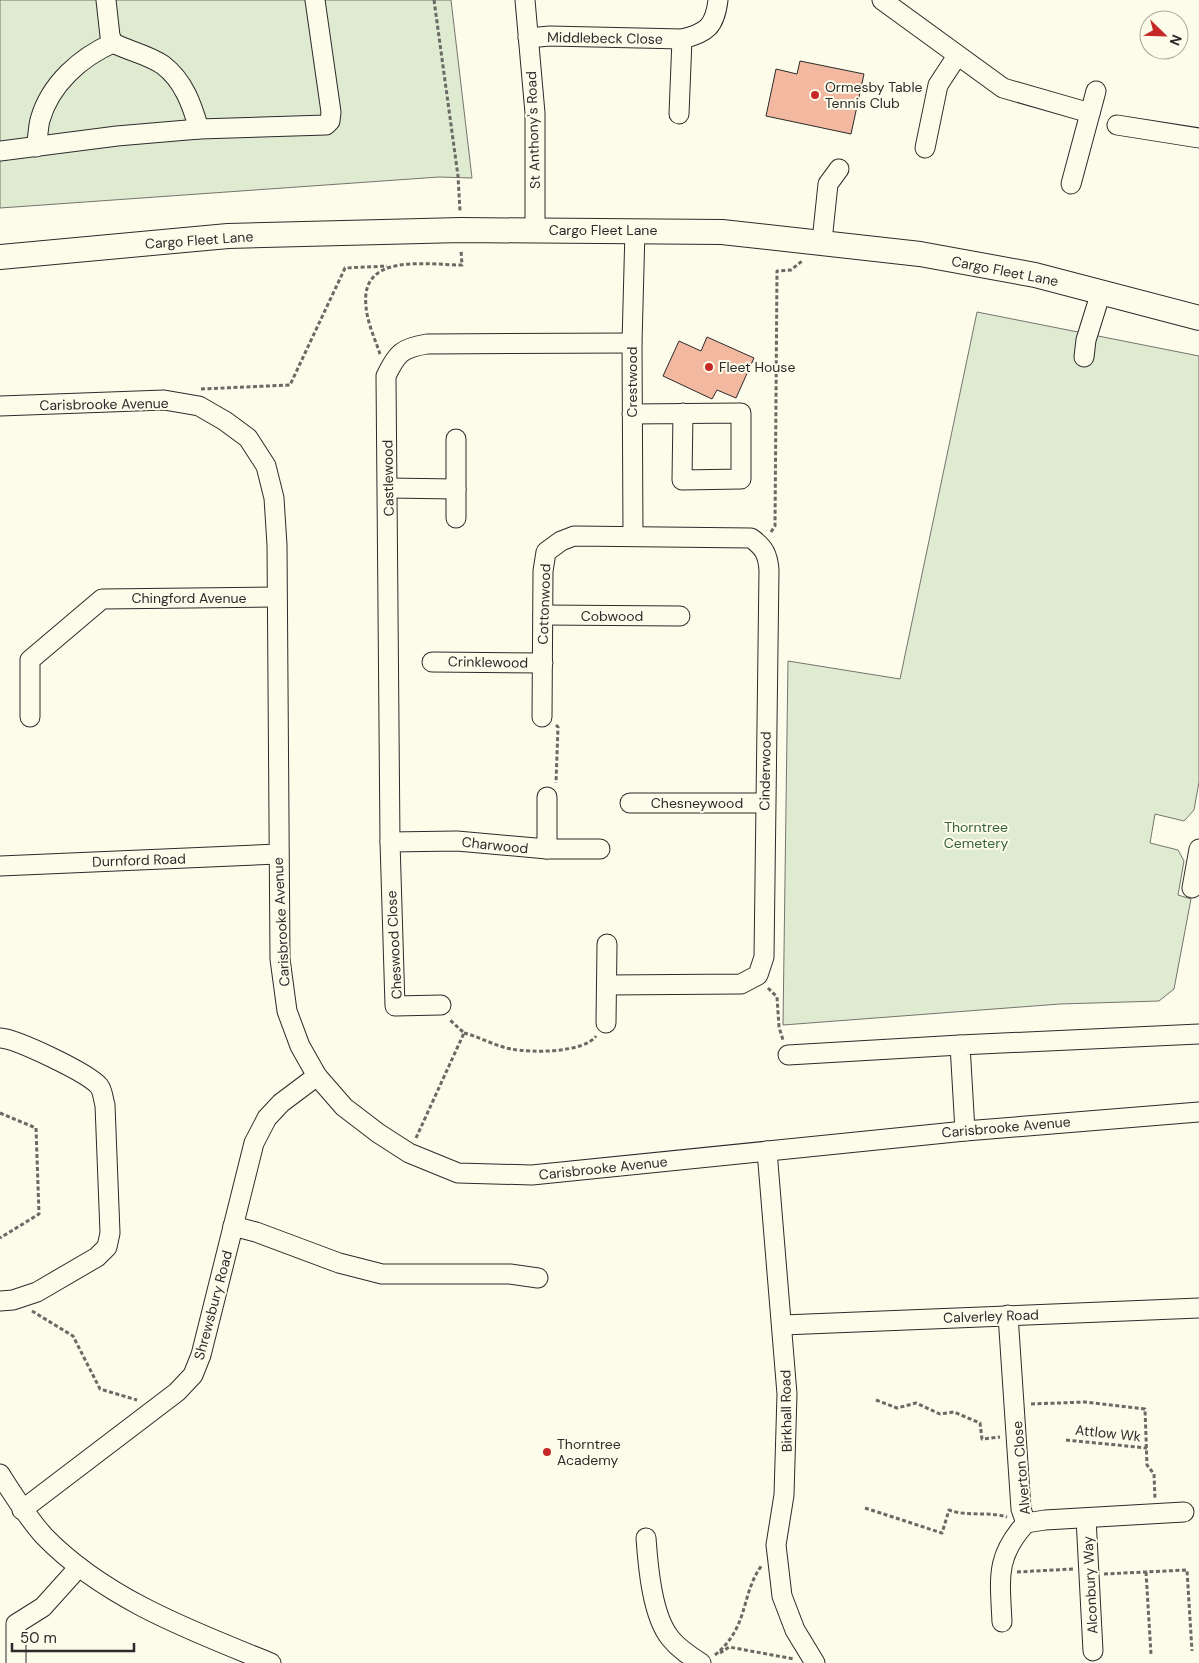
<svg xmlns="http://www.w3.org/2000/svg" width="1199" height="1663" viewBox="0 0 1199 1663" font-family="'DM Sans',sans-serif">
  <rect width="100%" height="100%" fill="#fdfbea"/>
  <g fill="#deebd1" stroke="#74746e">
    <polygon points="0,0 451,0 472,178 439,177 0,208"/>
    <polygon points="977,312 1199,356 1199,782 1194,810 1184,821 1155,814 1150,843 1178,850 1184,861 1178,895 1191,899 1174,989 1159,1001 1060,1004 783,1025 788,661 900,679"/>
  </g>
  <g fill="#f2b8a0" stroke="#2b2b2b">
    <polygon points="800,61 864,74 851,134 766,116 776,69 797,74"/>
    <polygon points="707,337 754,358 736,398 717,390 712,399 663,376 679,341 701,351"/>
  </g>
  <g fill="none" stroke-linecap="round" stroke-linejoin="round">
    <g stroke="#2b2b2b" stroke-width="21">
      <g id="minor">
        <path d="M 106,0 L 110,36 L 113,43 C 129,51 149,55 163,65 C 184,81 192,105 199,129"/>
        <polyline points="525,0 535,113 535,229"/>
        <polyline points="882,0 1003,88 1090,113"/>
        <path d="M 528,38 L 550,36 L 682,39 C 707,33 715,26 718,0"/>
        <polyline points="679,114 682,39"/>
        <polyline points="1117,125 1199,138"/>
        <path d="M 36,147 C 38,138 38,128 40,120 C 50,84 81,57 113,43"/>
        <polyline points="925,148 938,85 957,56"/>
        <polyline points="0,151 117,136 199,129 326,125 330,121 331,112 315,0"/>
        <polyline points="1071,184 1096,91"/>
        <polyline points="822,241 828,184 839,169"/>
        <polyline points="1084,357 1086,340 1101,292"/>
        <polyline points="0,406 164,400 199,406 225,421 248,438 266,466 274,498 277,545 280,959 287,1011 300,1046 317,1076 344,1107 378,1133 409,1153 458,1173 532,1175 965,1131 1199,1112"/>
        <polyline points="632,414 741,413 741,479 682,480 683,413"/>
        <polyline points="388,488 456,489 456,439"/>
        <polyline points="456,489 456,518"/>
        <polyline points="633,535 632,343 635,230"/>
        <polyline points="543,615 680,616"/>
        <polyline points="432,662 543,663"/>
        <polyline points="30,717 30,660 102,599 276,597"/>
        <path d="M 542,717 L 543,571 L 546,552 L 561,541 L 574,536 L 751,538 C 764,547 768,555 769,570 L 764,957 L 758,975 L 741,984 L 607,985"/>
        <polyline points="630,803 764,803"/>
        <polyline points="390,842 457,841 547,849 547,797"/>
        <polyline points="547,849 600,849"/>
        <polyline points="0,866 278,854"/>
        <polyline points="1192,888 1199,849"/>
        <path d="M 441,1005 L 395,1006 L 390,842 L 386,376 C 397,353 402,348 427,344 L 632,343"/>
        <polyline points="606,1023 607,944"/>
        <path d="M 0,1038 C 17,1039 88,1073 99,1086 C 103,1091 103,1099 105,1105 L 110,1233 L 107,1247 L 97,1257 L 37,1292 L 13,1300 L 0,1301"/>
        <polyline points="788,1055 960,1045"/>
        <polyline points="965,1131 960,1045 1199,1034"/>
        <polyline points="767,1151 787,1394 784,1495 776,1545 782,1596 795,1630 815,1663"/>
        <polyline points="233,1226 256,1232 339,1263 382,1274 510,1274 538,1278"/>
        <polyline points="1008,1315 1021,1509 1026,1523 1045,1520 1184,1512"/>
        <polyline points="783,1325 1199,1308"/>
        <path d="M 0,1474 C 14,1496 27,1517 44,1536 C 105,1599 192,1631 271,1663"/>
        <polyline points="22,1510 177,1392 193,1375 201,1355 254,1143 267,1118 281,1103 317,1076"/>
        <polyline points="1086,1518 1093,1651"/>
        <path d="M 646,1538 C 648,1566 652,1617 671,1639 C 679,1649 690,1656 701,1663"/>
        <path d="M 1002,1622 C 1000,1578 995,1557 1026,1523"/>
        <polyline points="16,1663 16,1624 43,1607 79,1567"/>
      </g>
    </g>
    <g stroke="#2b2b2b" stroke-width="26">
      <polyline id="major" points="0,257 228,236 461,230 722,232 920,254 1035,275 1199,318"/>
    </g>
    <g stroke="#6a6964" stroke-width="3" stroke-dasharray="4 2.5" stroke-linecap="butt">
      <polyline points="434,0 458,176 460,211"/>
      <path d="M 380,354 C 375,339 367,322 366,306 C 360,252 427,265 462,265 L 461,250"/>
      <polyline points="201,389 290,385 345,268 387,266"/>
      <polyline points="771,532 775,526 777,271 791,270 802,261"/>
      <polyline points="556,725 558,727 556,783"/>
      <polyline points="768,988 777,997 779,1027 783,1040"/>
      <path d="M 464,1033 C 480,1037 495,1046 511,1049 C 531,1053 584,1053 596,1036"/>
      <polyline points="0,1113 36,1128 39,1214 0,1238"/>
      <polyline points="416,1138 464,1033 449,1019"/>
      <polyline points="32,1311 73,1336 100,1389 137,1400"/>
      <polyline points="876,1400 897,1408 916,1403 940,1414 954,1412 980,1423 982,1439 1000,1437"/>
      <polyline points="1031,1404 1085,1402 1145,1409 1147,1465 1154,1474 1155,1499"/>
      <polyline points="1066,1440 1147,1448"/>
      <path d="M 865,1508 L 942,1533 L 949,1510 C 968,1517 987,1511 1007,1517"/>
      <polyline points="1017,1572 1073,1569"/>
      <polyline points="1146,1572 1151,1654"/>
      <polyline points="1104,1574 1187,1570 1192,1651"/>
      <polyline points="720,1653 729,1647 794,1659"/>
      <path d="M 715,1655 C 750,1626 740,1595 762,1565"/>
    </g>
    <use href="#minor" stroke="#fdfbea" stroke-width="19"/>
    <use href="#major" stroke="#fdfbea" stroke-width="24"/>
  </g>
  <g fill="#c62828" stroke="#fdfbea" stroke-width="2">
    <circle cx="815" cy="95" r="5"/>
    <circle cx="709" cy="367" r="5"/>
    <circle cx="547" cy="1452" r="5"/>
  </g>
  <g text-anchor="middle" stroke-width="4" stroke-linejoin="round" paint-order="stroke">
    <g font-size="14" fill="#2b2b2b" stroke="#fdfbea">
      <text transform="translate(605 38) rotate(1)" y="5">Middlebeck Close</text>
      <text transform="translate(533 130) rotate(-92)" y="5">St Anthony's Road</text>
      <text x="603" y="235">Cargo Fleet Lane</text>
      <text transform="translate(199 240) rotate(-4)" y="5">Cargo Fleet Lane</text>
      <text transform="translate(1005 271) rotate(11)" y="5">Cargo Fleet Lane</text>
      <text transform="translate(632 382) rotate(-90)" y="5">Crestwood</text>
      <text transform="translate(104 404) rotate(-1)" y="5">Carisbrooke Avenue</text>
      <text transform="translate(388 478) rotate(-91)" y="5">Castlewood</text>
      <text x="189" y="603">Chingford Avenue</text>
      <text transform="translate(544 604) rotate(-88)" y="5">Cottonwood</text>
      <text x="612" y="621">Cobwood</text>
      <text transform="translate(488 662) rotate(1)" y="5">Crinklewood</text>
      <text transform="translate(765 771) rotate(-89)" y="5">Cinderwood</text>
      <text x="697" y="808">Chesneywood</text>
      <text transform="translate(495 845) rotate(6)" y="5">Charwood</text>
      <text transform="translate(139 860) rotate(-2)" y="5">Durnford Road</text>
      <text transform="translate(281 922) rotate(-93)" y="5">Carisbrooke Avenue</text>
      <text transform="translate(394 945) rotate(-93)" y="5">Cheswood Close</text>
      <text transform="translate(1006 1127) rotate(-5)" y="5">Carisbrooke Avenue</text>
      <text transform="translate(603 1168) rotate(-6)" y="5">Carisbrooke Avenue</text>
      <text transform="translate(213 1305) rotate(-75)" y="5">Shrewsbury Road</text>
      <text transform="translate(991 1316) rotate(-2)" y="5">Calverley Road</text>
      <text transform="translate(786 1411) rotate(-91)" y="5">Birkhall Road</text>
      <text transform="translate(1108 1433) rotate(6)" y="5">Attlow Wk</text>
      <text transform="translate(1021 1468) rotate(-95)" y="5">Alverton Close</text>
      <text transform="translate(1090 1585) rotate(-93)" y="5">Alconbury Way</text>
    </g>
    <g font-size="14" fill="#2b2b2b" stroke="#fdfbea" text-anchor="start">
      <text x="825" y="92">Ormesby Table<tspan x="825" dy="16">Tennis Club</tspan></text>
      <text x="719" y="372">Fleet House</text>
      <text x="557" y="1449">Thorntree<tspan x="557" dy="16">Academy</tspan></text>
    </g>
    <g font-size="14" fill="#34623c" stroke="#fdfbea">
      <text x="976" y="832">Thorntree<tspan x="976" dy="16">Cemetery</tspan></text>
    </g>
  </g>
  <g transform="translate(1164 35) rotate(113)"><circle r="24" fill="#fdfbea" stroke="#a9a89e"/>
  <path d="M0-4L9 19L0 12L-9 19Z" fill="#c62828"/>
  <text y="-8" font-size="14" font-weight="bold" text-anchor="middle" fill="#2b2b2b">N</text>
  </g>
  <path d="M12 1643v8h122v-8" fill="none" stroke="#2b2b2b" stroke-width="2.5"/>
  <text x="20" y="1643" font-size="15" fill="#2b2b2b" stroke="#fdfbea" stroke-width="4" paint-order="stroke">50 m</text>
</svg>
